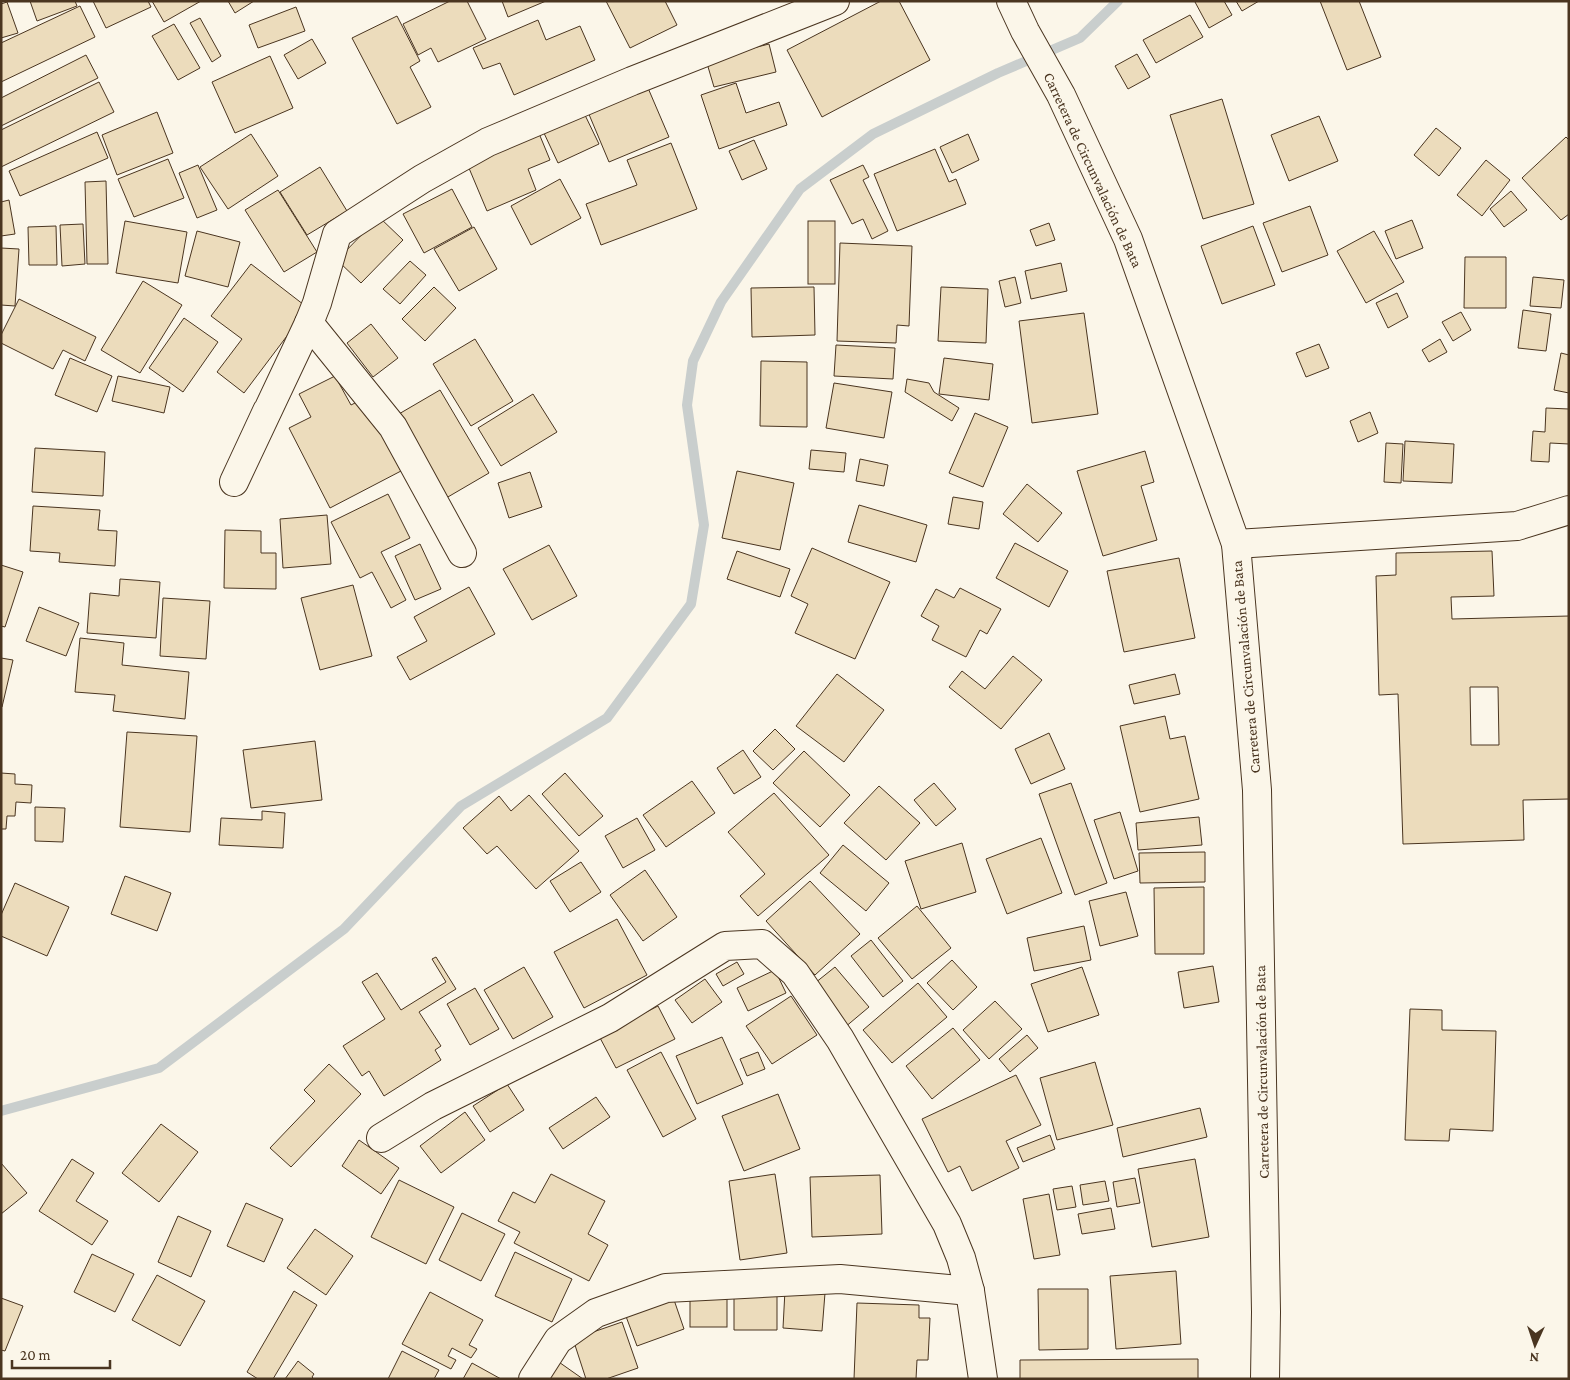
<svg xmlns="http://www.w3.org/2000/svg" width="1570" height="1380" viewBox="0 0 1570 1380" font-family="'Crimson Pro',serif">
  <rect width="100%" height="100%" fill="#fbf6e9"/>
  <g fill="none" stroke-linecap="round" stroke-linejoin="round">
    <polyline stroke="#c9cecd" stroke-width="10" points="1,1111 159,1068 344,929 461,806 607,718 691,604 704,525 687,405 693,361 721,302 800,189 873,134 998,73 1080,38 1118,1"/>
  </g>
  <g fill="#ecdcbc" stroke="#4a3520" fill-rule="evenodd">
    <polygon points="30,1 75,1 77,6 37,21"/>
    <polygon points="93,1 148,1 151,7 106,28"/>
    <polygon points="152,1 201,1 164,22"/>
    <polygon points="228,1 254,1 235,13"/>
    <polygon points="450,1 467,1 486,39 438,62 431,48 418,55 403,24"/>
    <polygon points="502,1 546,1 508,17"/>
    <polygon points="606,1 665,1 677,25 630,48"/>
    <polygon points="881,1 899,1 930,60 822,117 787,50"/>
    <polygon points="1197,1 1224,1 1232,15 1209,28 1195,2"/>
    <polygon points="1236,1 1259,1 1242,11"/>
    <polygon points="1320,1 1359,1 1381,57 1347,70"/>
    <polygon points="7,2 18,33 1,38 1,4"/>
    <polygon points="80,6 95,37 1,82 1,43"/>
    <polygon points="296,7 305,31 258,48 249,25"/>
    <polygon points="1190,15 1203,37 1156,63 1143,40"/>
    <polygon points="397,16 420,61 410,67 431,107 397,124 352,38"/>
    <polygon points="200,18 221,56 212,62 190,23"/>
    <polygon points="538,20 546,40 580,26 595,60 514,95 500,63 483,69 473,48"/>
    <polygon points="174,24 200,68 178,80 152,36"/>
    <polygon points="312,39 326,63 298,79 284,55"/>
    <polygon points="769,44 776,72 714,87 706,60"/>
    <polygon points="1137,54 1150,77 1128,89 1115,66"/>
    <polygon points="86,55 98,78 1,126 1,98"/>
    <polygon points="270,56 293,108 235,133 212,82"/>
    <polygon points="99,82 114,112 1,167 1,130"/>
    <polygon points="736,83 746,113 779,102 787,125 719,149 701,95"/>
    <polygon points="648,88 669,137 609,162 588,112"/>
    <polygon points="1222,99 1254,204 1203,219 1170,115"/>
    <polygon points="583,111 599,144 558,163 543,131"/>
    <polygon points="157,112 173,153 117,175 102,135"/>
    <polygon points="1319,116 1338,161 1289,181 1271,135"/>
    <polygon points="1436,128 1461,148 1439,176 1414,155"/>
    <polygon points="538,131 550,160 528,169 536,190 487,211 466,161"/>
    <polygon points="97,132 108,158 20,196 9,171"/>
    <polygon points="251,134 278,176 228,209 200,167"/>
    <polygon points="968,134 979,160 952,173 940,147"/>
    <polygon points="1566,137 1569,140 1569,214 1561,220 1522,178"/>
    <polygon points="754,140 767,169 742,180 729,151"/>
    <polygon points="671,143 697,209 601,245 586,204 637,185 627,160"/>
    <polygon points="935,149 949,182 956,179 966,204 897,231 874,174"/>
    <polygon points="168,159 184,198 134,217 118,179"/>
    <polygon points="1486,160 1510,180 1482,216 1457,195"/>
    <polygon points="198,165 217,210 197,218 179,173"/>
    <polygon points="863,165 869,177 863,180 888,231 872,239 863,219 852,224 830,180"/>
    <polygon points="320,167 347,211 307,235 280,192"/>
    <polygon points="560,179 581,218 531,245 511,206"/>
    <polygon points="106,181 108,264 87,264 85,182"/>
    <polygon points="452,189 472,227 424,253 403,214"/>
    <polygon points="278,190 317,252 284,272 245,210"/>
    <polygon points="1511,191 1527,210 1504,227 1490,209"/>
    <polygon points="9,200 15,234 1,236 1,202"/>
    <polygon points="1310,206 1328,255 1282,272 1263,223"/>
    <polygon points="379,217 403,240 361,283 337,260"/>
    <polygon points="1412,220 1423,248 1396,259 1385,231"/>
    <polygon points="125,221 187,232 178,283 116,273"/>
    <rect x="808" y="221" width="27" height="63"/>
    <polygon points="1049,223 1055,240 1036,246 1030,230"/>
    <polygon points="83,224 85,264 62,266 60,225"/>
    <polygon points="56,226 57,265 29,265 28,227"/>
    <polygon points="1253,226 1275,285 1222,304 1201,246"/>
    <polygon points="474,227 497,269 459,291 434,249"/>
    <polygon points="197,231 240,242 228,287 185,276"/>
    <polygon points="1374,231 1404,282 1366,303 1337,251"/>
    <polygon points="840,243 912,246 909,326 897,325 896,343 837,341"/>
    <polygon points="1,248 19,249 15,306 1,305"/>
    <polygon points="1465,257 1506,257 1506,308 1464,308"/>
    <polygon points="410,261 426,275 400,304 383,289"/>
    <polygon points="1061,263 1067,291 1031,299 1025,271"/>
    <polygon points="251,264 308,308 244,393 217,372 242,339 211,316"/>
    <polygon points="1015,277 1021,303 1005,307 999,281"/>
    <polygon points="1533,277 1564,280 1561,308 1530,306"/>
    <polygon points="143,281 182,305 140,373 101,350"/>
    <polygon points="434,287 456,308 425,341 402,319"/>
    <polygon points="814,287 815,335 752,337 751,288"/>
    <polygon points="941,287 988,289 986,343 938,341"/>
    <polygon points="1397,293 1408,317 1388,328 1376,303"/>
    <polygon points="19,299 96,337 85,361 63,350 53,369 1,343 1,335"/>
    <polygon points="1523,310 1551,314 1546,351 1518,348"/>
    <polygon points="1461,312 1471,330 1453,341 1442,322"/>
    <polygon points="1084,313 1098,414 1032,423 1019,321"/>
    <polygon points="184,318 218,342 183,392 149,368"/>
    <polygon points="371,324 398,358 373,377 347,343"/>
    <polygon points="475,339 513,401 471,426 433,364"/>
    <polygon points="1440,339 1447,352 1429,362 1422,350"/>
    <polygon points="1319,344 1329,368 1306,377 1296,353"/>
    <polygon points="836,345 895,348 893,379 834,376"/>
    <polygon points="1561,353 1569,355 1569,393 1554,390"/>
    <polygon points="70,358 112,376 97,412 55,395"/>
    <polygon points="944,358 993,364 989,400 939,394"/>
    <polygon points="761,361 807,362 807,427 760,426"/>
    <polygon points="118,376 170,387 164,413 112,401"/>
    <polygon points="335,376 351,405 363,399 401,471 330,508 289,428 311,417 299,394"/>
    <polygon points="907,379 929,383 934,392 959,408 952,421 905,392"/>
    <polygon points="834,383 892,392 884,438 826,428"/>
    <polygon points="440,390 489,473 441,501 392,418"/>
    <polygon points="533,394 557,432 501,466 478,428"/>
    <polygon points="1546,408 1569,409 1569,444 1550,443 1549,462 1531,461 1533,431 1545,432"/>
    <polygon points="1370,412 1378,433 1358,442 1350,421"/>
    <polygon points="975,413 1008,427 983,487 949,473"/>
    <polygon points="1405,441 1454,444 1452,483 1403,481"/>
    <polygon points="1386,443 1403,444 1401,483 1384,482"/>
    <polygon points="35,448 105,452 103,496 32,492"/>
    <polygon points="811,450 846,453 844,472 809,469"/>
    <polygon points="1145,451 1154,482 1141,486 1157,540 1103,556 1077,471"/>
    <polygon points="860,459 888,465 884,486 856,481"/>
    <polygon points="737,471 794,483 780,550 722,538"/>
    <polygon points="530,472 542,507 509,518 498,483"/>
    <polygon points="1027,484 1062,513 1038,542 1003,514"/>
    <polygon points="388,494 410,538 381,552 406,600 391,608 372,572 360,578 331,522"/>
    <polygon points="953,497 983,502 979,529 948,524"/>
    <polygon points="859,505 927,525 916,562 848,542"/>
    <polygon points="33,506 100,510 98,530 117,531 115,566 59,562 60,553 30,551"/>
    <polygon points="327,515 331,564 283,568 280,519"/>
    <polygon points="225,530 261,531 261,553 276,553 276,589 224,588"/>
    <polygon points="1015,543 1068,571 1049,607 996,578"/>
    <polygon points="420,544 441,589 415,600 395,556"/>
    <polygon points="549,545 577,596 532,620 503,569"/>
    <polygon points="812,548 890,582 855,659 795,633 808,604 791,596"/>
    <polygon points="737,551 790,569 780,597 727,579"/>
    <path d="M 1492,551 L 1494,596 L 1451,597 L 1452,619 L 1569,616 L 1569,799 L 1523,800 L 1524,840 L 1403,844 L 1398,694 L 1379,695 L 1376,576 L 1396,575 L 1396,553 ZM 1470,687 L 1498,687 L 1499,745 L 1471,745 Z"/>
    <polygon points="1179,558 1195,638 1124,652 1107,571"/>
    <polygon points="1,565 23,572 5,627 1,626"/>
    <polygon points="120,579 160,582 156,638 87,633 90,593 119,596"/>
    <polygon points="353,585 372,656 320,670 301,598"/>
    <polygon points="469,587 495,634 410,680 397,657 427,641 414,617"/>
    <polygon points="960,588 1001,609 987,634 980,630 966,657 932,640 939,626 921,616 936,589 954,598"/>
    <polygon points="163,598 210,601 206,659 160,656"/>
    <polygon points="39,607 79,623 66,656 26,641"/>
    <polygon points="80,638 124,643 122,665 189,672 185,719 113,711 115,695 75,692"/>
    <polygon points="1013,656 1042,680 1001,729 949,687 962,671 985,689"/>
    <polygon points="1,658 13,660 2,707 1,707"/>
    <polygon points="837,674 884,710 844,762 796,726"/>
    <polygon points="1175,674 1180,694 1134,704 1129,685"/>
    <polygon points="1165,716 1170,739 1185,736 1199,799 1140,812 1120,726"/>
    <polygon points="775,729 795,749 773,770 753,751"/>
    <polygon points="127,732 197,736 190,832 120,827"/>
    <polygon points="1049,733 1065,769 1031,784 1015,749"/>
    <polygon points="315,741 322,800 251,808 243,750"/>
    <polygon points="743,750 761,777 734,794 717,768"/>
    <polygon points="804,751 850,795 820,827 773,783"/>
    <polygon points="1,773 15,774 15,784 32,785 31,803 16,802 15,816 7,816 6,829 1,829"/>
    <polygon points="565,773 603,816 579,836 542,794"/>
    <polygon points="692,781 715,813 666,847 643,815"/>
    <polygon points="934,783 956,809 936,826 914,800"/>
    <polygon points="1071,783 1107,883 1075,895 1039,794"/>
    <polygon points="879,786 920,823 886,860 844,823"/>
    <polygon points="774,793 829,855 758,916 740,896 765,874 728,832"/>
    <polygon points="529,795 579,851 536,889 497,846 487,854 463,828 499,796 511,811"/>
    <polygon points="35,807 65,808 63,842 35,841"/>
    <polygon points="262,811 285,813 283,848 219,845 221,818 262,820"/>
    <polygon points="1120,812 1138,871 1114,879 1094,820"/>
    <polygon points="1199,817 1202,845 1138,850 1136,823"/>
    <polygon points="637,818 655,850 623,868 605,836"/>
    <polygon points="1041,838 1062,893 1007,914 986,859"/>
    <polygon points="962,843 976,892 921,909 905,861"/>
    <polygon points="843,845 889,883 866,911 820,873"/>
    <polygon points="1205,852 1205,882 1140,883 1139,853"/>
    <polygon points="581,862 601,892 570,912 550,881"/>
    <polygon points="645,870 677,917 643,941 610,895"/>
    <polygon points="125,876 171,893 157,931 111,914"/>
    <polygon points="810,881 860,934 815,975 766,921"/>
    <polygon points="15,883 69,907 47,956 1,936 1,915"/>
    <polygon points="1204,887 1204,954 1155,954 1154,888"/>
    <polygon points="1126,892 1138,936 1100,946 1089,901"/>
    <polygon points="917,906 951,948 912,979 878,938"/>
    <polygon points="617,919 647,975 584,1008 554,952"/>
    <polygon points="1084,926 1091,960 1034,971 1027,938"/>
    <polygon points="871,940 903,981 883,997 851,956"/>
    <polygon points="436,957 456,989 419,1012 441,1046 435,1050 441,1060 384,1096 369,1071 362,1076 343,1046 385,1019 362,982 377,973 401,1010 446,982 432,959"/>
    <polygon points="952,960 977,987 953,1010 927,983"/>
    <polygon points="737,962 744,974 723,986 716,974"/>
    <polygon points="1213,966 1219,1002 1184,1008 1178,972"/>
    <polygon points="524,967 553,1017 513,1039 484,990"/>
    <polygon points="835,967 869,1007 844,1028 810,987"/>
    <polygon points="1082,967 1099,1015 1048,1032 1031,984"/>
    <polygon points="775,970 786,993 748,1011 737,988"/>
    <polygon points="705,979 722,1002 692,1023 675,1000"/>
    <polygon points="918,983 947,1017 892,1063 863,1030"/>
    <polygon points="475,988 499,1029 470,1045 447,1004"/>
    <polygon points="791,996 817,1035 772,1064 746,1026"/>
    <polygon points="995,1001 1022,1029 989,1059 963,1030"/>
    <polygon points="658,1006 675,1039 616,1068 599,1036"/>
    <polygon points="1410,1009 1442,1010 1442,1030 1496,1031 1493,1131 1450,1129 1449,1141 1405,1140"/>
    <polygon points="953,1028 980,1060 932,1099 906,1066"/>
    <polygon points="1027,1035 1038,1048 1010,1072 999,1059"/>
    <polygon points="722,1037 743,1084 697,1104 676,1056"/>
    <polygon points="661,1052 696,1119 663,1137 627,1070"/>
    <polygon points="758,1052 765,1069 747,1076 740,1059"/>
    <polygon points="1095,1062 1113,1125 1057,1140 1040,1078"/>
    <polygon points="329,1064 361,1094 291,1167 270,1148 315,1101 304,1090"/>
    <polygon points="1016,1075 1041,1125 1006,1141 1019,1168 972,1191 960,1166 948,1172 922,1119"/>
    <polygon points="507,1084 524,1110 490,1132 473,1106"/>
    <polygon points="778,1094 800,1149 744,1171 722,1116"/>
    <polygon points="596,1097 610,1117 563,1149 549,1128"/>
    <polygon points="1200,1108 1207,1137 1123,1157 1117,1128"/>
    <polygon points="465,1112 485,1140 441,1173 420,1146"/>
    <polygon points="161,1124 198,1152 159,1202 122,1173"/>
    <polygon points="1050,1135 1055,1149 1023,1162 1017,1148"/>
    <polygon points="359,1140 399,1168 381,1194 342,1166"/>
    <polygon points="72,1159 94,1173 76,1201 108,1221 92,1245 39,1211"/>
    <polygon points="1195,1159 1209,1237 1152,1247 1138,1169"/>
    <polygon points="1,1163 27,1193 1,1214"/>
    <polygon points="551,1174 605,1201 588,1234 608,1245 589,1281 514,1243 520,1232 498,1221 513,1192 535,1203"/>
    <polygon points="775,1174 787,1253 740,1260 729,1181"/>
    <polygon points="880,1175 882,1234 812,1237 810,1177"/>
    <polygon points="1135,1178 1140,1203 1117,1207 1113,1182"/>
    <polygon points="399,1180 454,1207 426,1264 371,1237"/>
    <polygon points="1105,1181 1109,1201 1083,1205 1080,1185"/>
    <polygon points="1072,1186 1076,1207 1057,1210 1053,1189"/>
    <polygon points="1049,1194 1060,1255 1034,1259 1023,1199"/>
    <polygon points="246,1203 283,1219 264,1262 227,1246"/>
    <polygon points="1111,1208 1115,1229 1082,1234 1078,1214"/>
    <polygon points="462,1213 505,1234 481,1281 439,1260"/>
    <polygon points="178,1216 211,1231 191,1277 158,1262"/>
    <polygon points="315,1229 353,1256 326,1295 287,1268"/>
    <polygon points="515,1252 572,1279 552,1322 495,1296"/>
    <polygon points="92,1254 134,1274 115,1312 74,1292"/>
    <polygon points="1176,1271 1181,1344 1116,1349 1110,1276"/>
    <polygon points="157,1275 205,1301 180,1346 132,1320"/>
    <polygon points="1038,1289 1088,1289 1088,1349 1039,1350"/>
    <polygon points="785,1290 825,1293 822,1331 783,1328"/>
    <polygon points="294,1291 317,1305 273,1379 258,1379 247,1372"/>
    <polygon points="777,1291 777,1330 734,1330 734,1292"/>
    <polygon points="430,1292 483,1320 469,1345 477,1349 471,1358 452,1348 448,1356 456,1360 451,1369 402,1344"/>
    <polygon points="672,1294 684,1329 637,1346 624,1311"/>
    <rect x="690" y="1297" width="37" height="30"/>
    <polygon points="1,1298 23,1306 5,1351 1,1350"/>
    <polygon points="857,1303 919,1305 919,1318 930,1318 928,1360 917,1360 916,1379 854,1379"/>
    <polygon points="622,1322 638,1368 606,1379 586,1379 573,1339"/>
    <polygon points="402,1351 439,1370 434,1379 388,1379"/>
    <polygon points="1198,1359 1198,1379 1020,1379 1020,1360"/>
    <polygon points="556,1360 583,1379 543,1379"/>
    <polygon points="298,1361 314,1374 312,1377 314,1379 285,1379"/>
    <polygon points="472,1363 501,1379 463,1379"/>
  </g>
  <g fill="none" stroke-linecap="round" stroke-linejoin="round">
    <g stroke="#4a3520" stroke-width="30">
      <g id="street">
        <polyline points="309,323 393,427 462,553"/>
        <polyline points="267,411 234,482 309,323 317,303 337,234 422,179 488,142 632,81 835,1"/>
        <polyline points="381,1138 433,1106 610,1018 725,946 762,944 795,973 840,1039 947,1224 961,1258 970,1291 983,1379"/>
        <polyline points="533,1379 558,1340 596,1313 666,1288 840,1279 970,1291"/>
      </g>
    </g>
    <g stroke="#4a3520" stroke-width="30">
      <polyline id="secondary" points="1236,544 1517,526 1569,510"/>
    </g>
    <g stroke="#4a3520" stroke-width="30">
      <polyline id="primary" points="1011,1 1025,31 1061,95 1128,239 1236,544 1257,790 1266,1312 1265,1379"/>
    </g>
    <use href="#street" stroke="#fbf6e9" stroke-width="28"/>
    <use href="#secondary" stroke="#fbf6e9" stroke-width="28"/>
    <use href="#primary" stroke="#fbf6e9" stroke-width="28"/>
  </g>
  <g text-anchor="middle" stroke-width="4" stroke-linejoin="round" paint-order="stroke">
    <g font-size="15" fill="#4a3520" stroke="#fbf6e9">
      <text transform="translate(1093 170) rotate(65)" y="5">Carretera de Circunvalación de Bata</text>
      <text transform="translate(1246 667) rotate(-95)" y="5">Carretera de Circunvalación de Bata</text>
      <text transform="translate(1262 1072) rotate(-91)" y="5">Carretera de Circunvalación de Bata</text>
    </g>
  </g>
  <rect width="1570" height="1380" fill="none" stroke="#4a3520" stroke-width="5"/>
  <g transform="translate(1535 1345) rotate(183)" stroke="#fbf6e9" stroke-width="4" paint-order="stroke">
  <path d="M0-4L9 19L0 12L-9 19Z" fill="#4a3520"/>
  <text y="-8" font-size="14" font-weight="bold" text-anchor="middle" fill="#4a3520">N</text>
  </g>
  <path d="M12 1360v8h98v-8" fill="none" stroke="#4a3520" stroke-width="2.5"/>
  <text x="20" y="1360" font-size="15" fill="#4a3520" stroke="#fbf6e9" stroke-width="4" paint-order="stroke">20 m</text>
</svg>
